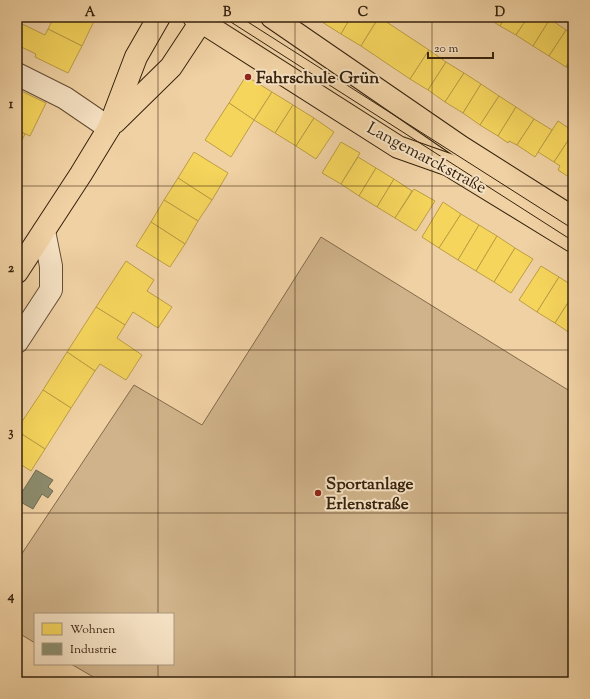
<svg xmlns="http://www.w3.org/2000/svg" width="590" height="699" viewBox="0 0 590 699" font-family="'Sorts Mill Goudy',serif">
  <rect width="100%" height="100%" fill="#f0d1a3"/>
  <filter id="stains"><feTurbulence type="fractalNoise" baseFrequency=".005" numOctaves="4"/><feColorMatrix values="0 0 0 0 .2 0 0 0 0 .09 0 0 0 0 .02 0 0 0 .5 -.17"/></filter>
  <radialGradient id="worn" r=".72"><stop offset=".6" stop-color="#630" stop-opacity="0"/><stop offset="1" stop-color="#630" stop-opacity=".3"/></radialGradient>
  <polygon fill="#d0b38a" stroke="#836a4c" points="321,237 573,393 573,682 102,682 71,664 173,664 173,614 35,614 35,643 17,632 17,561 134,385 202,425"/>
  <g fill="#f6d55c" stroke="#bc9f44">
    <polygon points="54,17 96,17 82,46 48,29"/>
    <polygon points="325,17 351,17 341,34 322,22"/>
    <polygon points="351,17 379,17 361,46 341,34"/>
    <polygon points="379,17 429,50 410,79 361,46"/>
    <polygon points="486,17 505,17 500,26"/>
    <polygon points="505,17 528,17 516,35 500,26"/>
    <polygon points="528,17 546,17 550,19 533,46 516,35"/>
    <polygon points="550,19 566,30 549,56 533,46"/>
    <polygon points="20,23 45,35 48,29 82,46 68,73 35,57 36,54 17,45 17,30"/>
    <polygon points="566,30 573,34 573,55 566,67 549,56"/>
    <polygon points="429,50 446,62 428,90 410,79"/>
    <polygon points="573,55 573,71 566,67"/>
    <polygon points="446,62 464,73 445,102 428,90"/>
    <polygon points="464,73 481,84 463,113 445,102"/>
    <polygon points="246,76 272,92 254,120 229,103"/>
    <polygon points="481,84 499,96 480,125 463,113"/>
    <polygon points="17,89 46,103 30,136 17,130"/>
    <polygon points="272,92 293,105 275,133 254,120"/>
    <polygon points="499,96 516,107 498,136 480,125"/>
    <polygon points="229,103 254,120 231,157 205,140"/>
    <polygon points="293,105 314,118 296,146 275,133"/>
    <polygon points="516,107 534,119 517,145 509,141 508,143 498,136"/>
    <polygon points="314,118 334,132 316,159 296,146"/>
    <polygon points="534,119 552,130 535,157 517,145"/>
    <polygon points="558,121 573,131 573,133 554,162 538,152"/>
    <polygon points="17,130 25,134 17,150"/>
    <polygon points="573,133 573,171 569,177 558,170 560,166 554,162"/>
    <polygon points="341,142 360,153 341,184 322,173"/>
    <polygon points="194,152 228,173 212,200 178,178"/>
    <polygon points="358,157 376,168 359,196 341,184"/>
    <polygon points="376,168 394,179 377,207 359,196"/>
    <polygon points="178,178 212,200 198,221 164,200"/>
    <polygon points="394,179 412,191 395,218 377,207"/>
    <polygon points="414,189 435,201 416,231 395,218"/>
    <polygon points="164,200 198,221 185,244 151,222"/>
    <polygon points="443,202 461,214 439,248 422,237"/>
    <polygon points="461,214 479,225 458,260 439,248"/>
    <polygon points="151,222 185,244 170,267 136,246"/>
    <polygon points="479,225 497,236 476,271 458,260"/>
    <polygon points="497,236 515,248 494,282 476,271"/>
    <polygon points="515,248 533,259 511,293 494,282"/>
    <polygon points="126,261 154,280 147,291 172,307 158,328 133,312 125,325 96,307"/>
    <polygon points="541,266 559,277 537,312 519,300"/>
    <polygon points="559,277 573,286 573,295 555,323 537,312"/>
    <polygon points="573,295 573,335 555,323"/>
    <polygon points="96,307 125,325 117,338 142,355 126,380 100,364 95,371 67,352"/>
    <polygon points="67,352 95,371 71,408 43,390"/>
    <polygon points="43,390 71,408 45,449 17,431 17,429"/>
    <polygon points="17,431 45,449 31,471 17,462"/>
  </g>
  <polygon fill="#8c8c6e" stroke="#726c51" points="36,470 53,480 48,487 53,491 48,498 42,494 33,509 17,500"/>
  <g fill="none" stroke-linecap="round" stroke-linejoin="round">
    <g stroke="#644e32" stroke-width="24">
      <g id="minor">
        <polyline points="17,74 65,98 109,128"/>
        <polyline points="17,342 51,290 51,266 44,231"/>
      </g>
    </g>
    <g stroke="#36220d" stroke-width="24">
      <g id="major">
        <polyline points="194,17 398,147 449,165 573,241"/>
        <polyline points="272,17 461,147 573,218"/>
        <polyline points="115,122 171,67 204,17"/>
        <polyline points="17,272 81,174 109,128 136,57 159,17"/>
      </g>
    </g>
    <use href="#minor" stroke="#f5e1c3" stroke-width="22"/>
    <use href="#major" stroke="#f0d1a3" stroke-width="22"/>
    <g stroke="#36220d" stroke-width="1">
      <polyline points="223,17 573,241"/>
      <polyline points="240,17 573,229"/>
    </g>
  </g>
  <path fill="none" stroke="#36220d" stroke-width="1" stroke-opacity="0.55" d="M 158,17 L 158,614M 295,17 L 295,682M 432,17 L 432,682M 17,186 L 573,186M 17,350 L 573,350M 17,513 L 573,513M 158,664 L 158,682"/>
  <g fill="#8f2418" stroke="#f5e1c3" stroke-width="1.5">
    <circle cx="248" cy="77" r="4"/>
    <circle cx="318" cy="493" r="4"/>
  </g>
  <g text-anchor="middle" stroke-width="4" stroke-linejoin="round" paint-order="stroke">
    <g font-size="17" font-weight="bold" fill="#36220d" stroke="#f5e1c3" text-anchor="start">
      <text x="256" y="83">Fahrschule Grün</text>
      <text x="326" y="489">Sportanlage<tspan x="326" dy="20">Erlenstraße</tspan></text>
    </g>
    <g font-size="17" fill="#36220d" stroke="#f5e1c3">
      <text transform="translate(427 157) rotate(28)" y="6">Langemarckstraße</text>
    </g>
  </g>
  <rect width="590" height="699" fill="none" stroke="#f0d1a3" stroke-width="44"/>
  <rect x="34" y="613" width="140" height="52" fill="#f5e1c3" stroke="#a9957a"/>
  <rect x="42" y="623" width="20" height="12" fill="#f6d55c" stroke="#a9957a"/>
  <text x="70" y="633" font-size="12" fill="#36220d">Wohnen</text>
  <rect x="42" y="643" width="20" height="12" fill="#8c8c6e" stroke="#a9957a"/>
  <text x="70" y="653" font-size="12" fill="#36220d">Industrie</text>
  <path d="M428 52v6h65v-6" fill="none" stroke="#36220d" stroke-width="2"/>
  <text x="434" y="52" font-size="12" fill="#36220d" stroke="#f5e1c3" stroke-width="3" paint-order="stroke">20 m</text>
  <rect x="22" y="22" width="546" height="655" fill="none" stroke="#36220d" stroke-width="1.5"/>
  <g font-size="13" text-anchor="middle" font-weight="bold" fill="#36220d">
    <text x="90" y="16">A</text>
    <text x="227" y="16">B</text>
    <text x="363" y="16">C</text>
    <text x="500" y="16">D</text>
    <text x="11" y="108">1</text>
    <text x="11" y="272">2</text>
    <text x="11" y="436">3</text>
    <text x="11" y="600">4</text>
  </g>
  <rect width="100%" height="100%" filter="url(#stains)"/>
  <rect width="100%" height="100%" fill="url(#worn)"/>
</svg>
